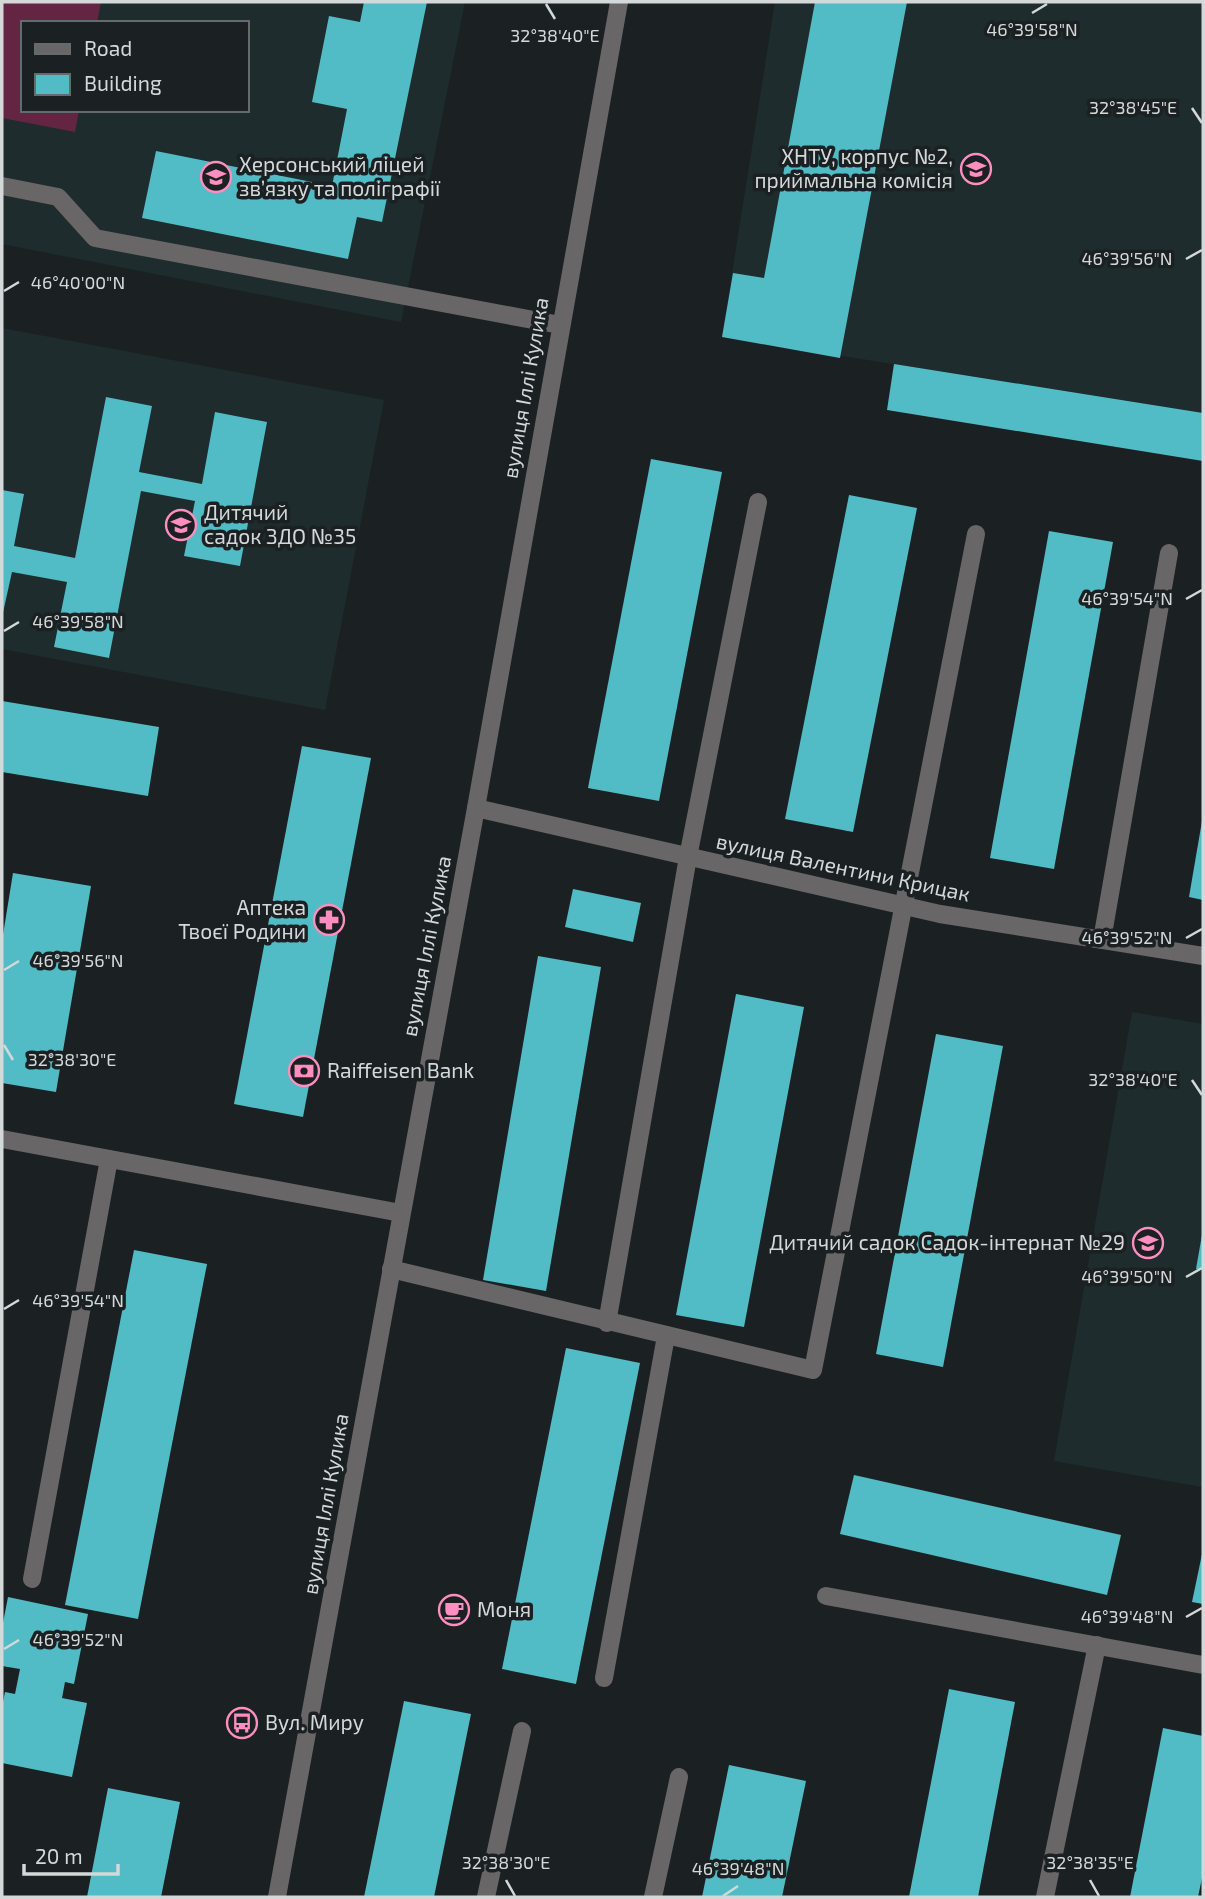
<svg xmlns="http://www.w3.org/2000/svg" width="1205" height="1899" viewBox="0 0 1205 1899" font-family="'Exo 2',sans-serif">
  <rect width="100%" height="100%" fill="#1b2122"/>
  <g fill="#1e2c2e" fill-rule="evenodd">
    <path d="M 2,2 L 465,2 L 401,322 L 2,244 ZM 23,23 L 247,23 L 247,110 L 23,110 Z"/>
    <polygon points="775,2 1203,2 1203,413 722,337"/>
    <polygon points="2,328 384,400 325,710 2,649"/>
    <polygon points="1132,1012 1203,1024 1203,1487 1054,1461"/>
  </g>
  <polygon fill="#642543" points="2,2 101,2 97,23 23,23 23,110 79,110 75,132 2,118"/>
  <g fill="#52bcc6">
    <polygon points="364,2 427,2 382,222 357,217 348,259 142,218 156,151 332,186 347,109 312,102 329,16 360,22"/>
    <polygon points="815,2 907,2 840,358 722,337 733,273 764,278"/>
    <polygon points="894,364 1203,413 1203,461 887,410"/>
    <polygon points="106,397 152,406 139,472 202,484 215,412 267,422 240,566 184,556 195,501 141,491 109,658 54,647 67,582 12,572 2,617 2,490 24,494 14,546 75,558"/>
    <polygon points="651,459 722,472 659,801 588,788"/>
    <polygon points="849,495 917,508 853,832 785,819"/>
    <polygon points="1049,531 1113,542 1054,869 990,858"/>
    <polygon points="2,701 159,727 148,796 2,772"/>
    <polygon points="302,746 371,758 303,1117 234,1104"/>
    <polygon points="1202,821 1203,821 1203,900 1189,897"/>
    <polygon points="13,873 91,886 56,1092 2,1083 2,941"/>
    <polygon points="573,889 641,903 633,942 565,927"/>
    <polygon points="538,956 601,967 546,1291 483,1280"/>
    <polygon points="736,994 804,1007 744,1327 676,1315"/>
    <polygon points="936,1034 1003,1046 943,1367 876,1354"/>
    <polygon points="1202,1235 1203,1235 1203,1270 1196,1269"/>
    <polygon points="134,1250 207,1264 138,1619 65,1605"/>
    <polygon points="566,1348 640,1363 576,1684 502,1669"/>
    <polygon points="854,1475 1121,1535 1107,1595 840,1534"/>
    <polygon points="1202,1554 1203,1554 1203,1604 1192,1602"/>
    <polygon points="8,1597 88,1614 74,1684 65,1682 62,1698 87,1703 72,1777 2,1763 2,1707 5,1692 15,1694 20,1669 2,1666 2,1628"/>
    <polygon points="949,1689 1015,1702 978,1897 909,1897"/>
    <polygon points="404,1701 471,1714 434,1897 364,1897"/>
    <polygon points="1163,1728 1203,1736 1203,1873 1198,1897 1130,1897"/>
    <polygon points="729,1765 806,1781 782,1897 702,1897"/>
    <polygon points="108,1788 180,1802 161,1897 87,1897"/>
  </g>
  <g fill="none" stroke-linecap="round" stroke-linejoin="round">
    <g stroke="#696667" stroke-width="18">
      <polyline points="2,186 58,197 95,238 560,325"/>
      <polyline points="476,808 940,914 1203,956"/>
      <polyline points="1102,940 1169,553"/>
      <polyline points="2,1139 401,1213"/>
      <polyline points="391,1269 813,1370 976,534"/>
      <polyline points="607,1323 688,857 758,502"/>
      <polyline points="32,1579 109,1159"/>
      <polyline points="826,1596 1203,1665"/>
      <polyline points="604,1678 666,1336"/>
      <polyline points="277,1897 476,808 619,2"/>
      <polyline points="486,1897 522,1731"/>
      <polyline points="653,1897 679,1777"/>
      <polyline points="1045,1897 1097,1645"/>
    </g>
  </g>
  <path fill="none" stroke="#d4d8d9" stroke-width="2.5" d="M 546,4 L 555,19M 1032,13 L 1047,4M 1192,108 L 1202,123M 1186,259 L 1202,250M 4,291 L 19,282M 1186,599 L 1202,590M 4,631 L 19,622M 1186,938 L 1202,929M 4,970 L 19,961M 4,1045 L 13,1060M 1192,1080 L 1202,1095M 1186,1277 L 1202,1268M 4,1309 L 19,1300M 1186,1617 L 1202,1608M 4,1649 L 19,1640M 506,1880 L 515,1896M 1090,1880 L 1099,1896M 723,1896 L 738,1886"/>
  <defs>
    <g id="university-ring" transform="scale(1.575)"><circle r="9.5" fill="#1b2122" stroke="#fd8ebf" stroke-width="1.5"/><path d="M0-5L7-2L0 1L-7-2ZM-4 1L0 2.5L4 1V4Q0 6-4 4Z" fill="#fd8ebf"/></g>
    <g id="school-ring" transform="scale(1.575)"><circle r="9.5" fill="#1b2122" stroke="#fd8ebf" stroke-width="1.5"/><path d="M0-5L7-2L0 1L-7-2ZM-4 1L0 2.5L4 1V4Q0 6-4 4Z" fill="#fd8ebf"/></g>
    <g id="pharmacy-ring" transform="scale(1.575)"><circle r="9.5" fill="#1b2122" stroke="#fd8ebf" stroke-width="1.5"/><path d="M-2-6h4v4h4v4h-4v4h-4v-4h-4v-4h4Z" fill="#fd8ebf"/></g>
    <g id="bank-ring" transform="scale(1.575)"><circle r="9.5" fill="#1b2122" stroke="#fd8ebf" stroke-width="1.5"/><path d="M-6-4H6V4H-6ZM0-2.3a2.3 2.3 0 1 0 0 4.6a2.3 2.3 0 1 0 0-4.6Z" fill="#fd8ebf"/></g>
    <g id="cafe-ring" transform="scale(1.575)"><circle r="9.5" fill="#1b2122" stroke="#fd8ebf" stroke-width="1.5"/><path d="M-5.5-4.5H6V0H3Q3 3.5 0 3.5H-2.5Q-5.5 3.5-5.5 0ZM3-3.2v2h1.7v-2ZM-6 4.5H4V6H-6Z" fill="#fd8ebf"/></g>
    <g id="bus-ring" transform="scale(1.575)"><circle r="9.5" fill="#1b2122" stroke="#fd8ebf" stroke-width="1.5"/><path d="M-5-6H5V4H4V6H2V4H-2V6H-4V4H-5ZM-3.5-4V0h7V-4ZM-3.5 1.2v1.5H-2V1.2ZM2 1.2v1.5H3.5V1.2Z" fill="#fd8ebf"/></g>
  </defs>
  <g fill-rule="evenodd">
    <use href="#university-ring" x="976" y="169"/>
    <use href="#university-ring" x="216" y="177"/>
    <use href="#school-ring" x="181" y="525"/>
    <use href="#pharmacy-ring" x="329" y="920"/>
    <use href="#bank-ring" x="304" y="1071"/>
    <use href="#school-ring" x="1148" y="1243"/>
    <use href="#cafe-ring" x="454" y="1610"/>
    <use href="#bus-ring" x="242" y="1723"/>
  </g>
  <g text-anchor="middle" stroke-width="7" stroke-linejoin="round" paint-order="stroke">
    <g font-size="21" fill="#d4d8d9" stroke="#1b2122" text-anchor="start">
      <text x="953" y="164" text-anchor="end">ХНТУ, корпус №2,<tspan x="953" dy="24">приймальна комісія</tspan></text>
      <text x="239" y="172">Херсонський ліцей<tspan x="239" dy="24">зв’язку та поліграфії</tspan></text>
      <text x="204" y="520">Дитячий<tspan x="204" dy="24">садок ЗДО №35</tspan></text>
      <text x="306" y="915" text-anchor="end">Аптека<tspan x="306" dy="24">Твоєї Родини</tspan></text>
      <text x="327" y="1078">Raiffeisen Bank</text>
      <text x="1125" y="1250" text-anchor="end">Дитячий садок Садок-інтернат №29</text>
      <text x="477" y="1617">Моня</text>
      <text x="265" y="1730">Вул. Миру</text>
    </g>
    <g font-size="21" fill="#d4d8d9" stroke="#1b2122">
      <text transform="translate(526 388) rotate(-80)" y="7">вулиця Іллі Кулика</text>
      <text transform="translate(843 868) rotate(12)" y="7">вулиця Валентини Крицак</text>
      <text transform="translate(427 946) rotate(-79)" y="7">вулиця Іллі Кулика</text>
      <text transform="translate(326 1504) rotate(-80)" y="7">вулиця Іллі Кулика</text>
    </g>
  </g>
  <g font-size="18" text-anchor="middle" fill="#d4d8d9" stroke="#1b2122" stroke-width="7" stroke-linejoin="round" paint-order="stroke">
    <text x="1032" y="36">46°39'58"N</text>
    <text x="555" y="42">32°38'40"E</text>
    <text x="1133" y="114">32°38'45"E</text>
    <text x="1127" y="265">46°39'56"N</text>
    <text x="78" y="289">46°40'00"N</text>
    <text x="1127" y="605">46°39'54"N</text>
    <text x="78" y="628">46°39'58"N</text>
    <text x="1127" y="944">46°39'52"N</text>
    <text x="78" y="967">46°39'56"N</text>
    <text x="72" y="1066">32°38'30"E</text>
    <text x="1133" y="1086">32°38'40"E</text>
    <text x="1127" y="1283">46°39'50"N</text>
    <text x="78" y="1307">46°39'54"N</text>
    <text x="1127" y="1623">46°39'48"N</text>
    <text x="78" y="1646">46°39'52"N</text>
    <text x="506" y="1869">32°38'30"E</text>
    <text x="1090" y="1869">32°38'35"E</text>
    <text x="738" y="1875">46°39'48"N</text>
  </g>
  <rect width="1205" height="1899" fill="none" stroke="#d4d8d9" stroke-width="7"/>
  <rect x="21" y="21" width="228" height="91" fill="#1b2122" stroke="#656a6b" stroke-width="2"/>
  <rect x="35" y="44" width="35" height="10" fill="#696667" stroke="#656a6b" stroke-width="2"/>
  <text x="84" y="56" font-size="21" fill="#d4d8d9">Road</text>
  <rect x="35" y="74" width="35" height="21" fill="#52bcc6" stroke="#656a6b" stroke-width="2"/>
  <text x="84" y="91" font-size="21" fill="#d4d8d9">Building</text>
  <path d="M24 1864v10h94v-10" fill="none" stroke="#d4d8d9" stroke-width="3.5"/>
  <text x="35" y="1864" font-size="21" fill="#d4d8d9" stroke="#1b2122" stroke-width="5" paint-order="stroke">20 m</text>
</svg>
